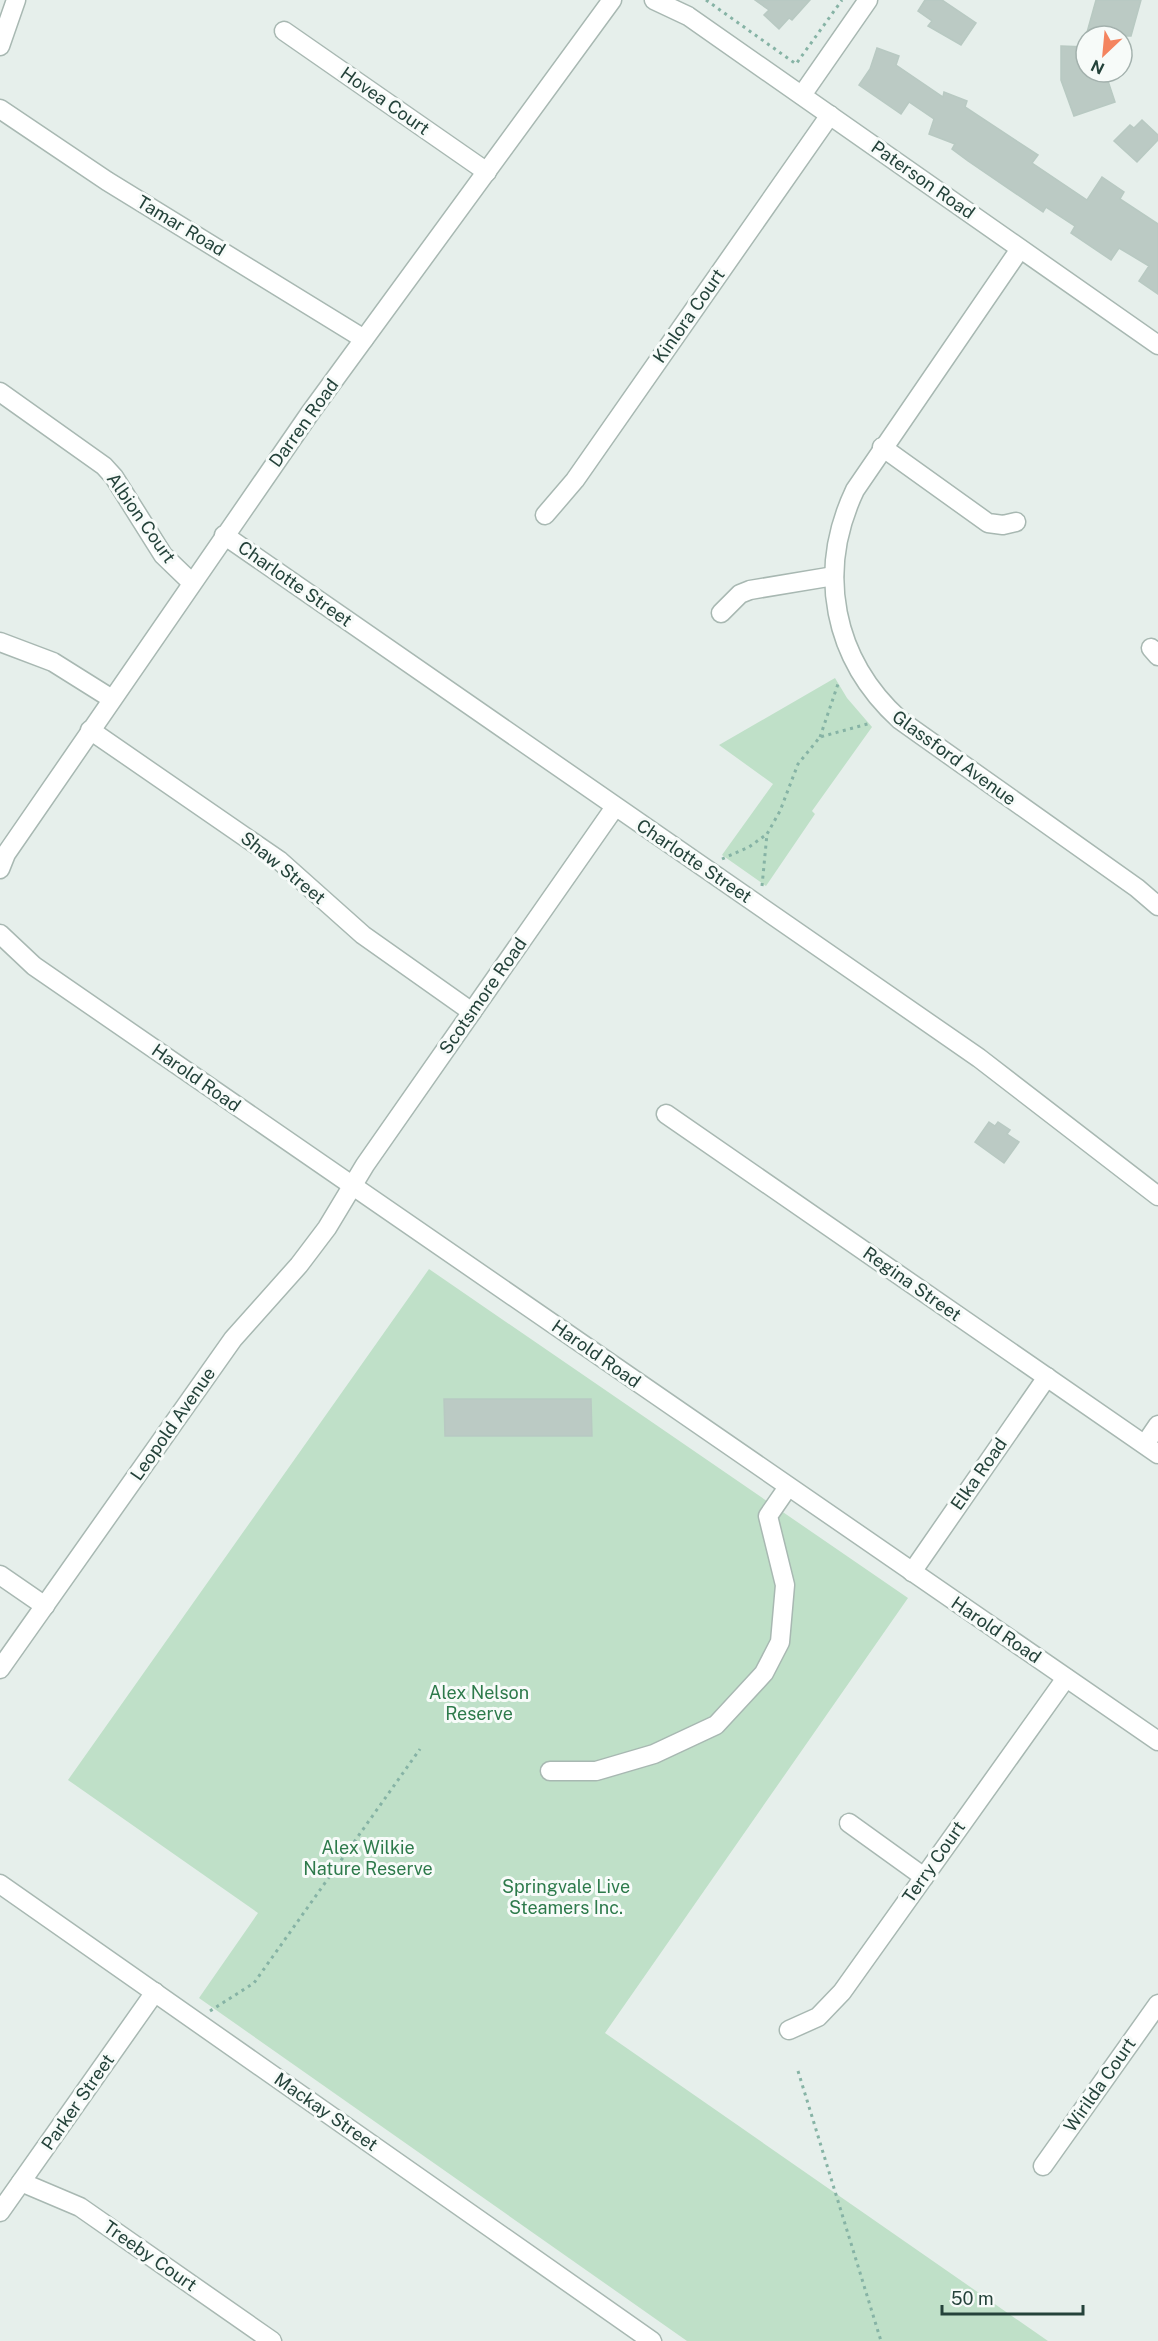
<svg xmlns="http://www.w3.org/2000/svg" width="1158" height="2341" viewBox="0 0 1158 2341" font-family="'Public Sans',sans-serif">
  <rect width="100%" height="100%" fill="#e6efeb"/>
  <g fill="#bfe0c8">
    <polygon points="835,678 847,698 872,727 812,811 815,814 766,886 722,855 773,784 719,745"/>
    <polygon points="429,1269 908,1598 605,2033 1048,2341 687,2341 199,1998 258,1913 68,1780"/>
  </g>
  <g fill="#bbcac4" stroke="#b8c9c2" stroke-width="1.5">
    <polygon points="755,0 810,0 792,20 789,18 779,29 764,15 769,10"/>
    <polygon points="925,0 942,0 976,23 961,45 928,26 932,21 918,11"/>
    <polygon points="1096,0 1141,0 1131,36 1086,36"/>
    <polygon points="1061,46 1086,47 1086,72 1105,72 1115,102 1074,116 1061,80"/>
    <polygon points="877,48 899,56 896,65 943,97 944,92 967,101 965,107 1038,155 1032,163 1087,200 1102,177 1124,192 1120,199 1158,224 1158,294 1139,281 1149,266 1119,248 1111,260 1071,233 1075,226 1046,207 1043,212 968,161 952,149 955,144 929,134 934,119 909,102 901,114 859,85 870,69"/>
    <polygon points="1142,120 1158,135 1158,140 1137,162 1114,141 1130,125 1134,128"/>
    <polygon points="989,1122 995,1126 998,1122 1010,1130 1007,1134 1019,1142 1004,1163 975,1142"/>
    <polygon points="444,1399 591,1399 592,1436 445,1436"/>
  </g>
  <g fill="none" stroke-linecap="round" stroke-linejoin="round">
    <g stroke="#a8b8b2" stroke-width="21">
      <g id="minor">
        <polyline points="654,0 688,16 1158,345"/>
        <polyline points="284,31 487,172"/>
        <polyline points="0,46 16,0"/>
        <polyline points="802,95 868,0"/>
        <polyline points="0,109 107,181 364,339"/>
        <path d="M 1020,249 L 855,490 C 816,572 833,659 900,720 L 1137,888 L 1158,906"/>
        <polyline points="0,392 104,466 114,477 163,555 192,583"/>
        <polyline points="882,447 988,523 1003,525 1016,522"/>
        <polyline points="545,515 575,480 830,115"/>
        <polyline points="224,535 979,1058 1158,1196"/>
        <polyline points="721,613 740,594 750,590 834,576"/>
        <polyline points="0,642 53,662 112,699"/>
        <polyline points="1151,648 1158,656"/>
        <polyline points="90,730 280,861 363,935 472,1012"/>
        <polyline points="0,869 6,854 310,413 612,0"/>
        <polyline points="0,934 34,966 1158,1741"/>
        <polyline points="666,1114 1158,1454"/>
        <polyline points="1145,1444 1158,1425"/>
        <polyline points="912,1572 1047,1377"/>
        <polyline points="0,1575 45,1606"/>
        <polyline points="0,1669 233,1339 299,1265 327,1228 365,1165 615,807"/>
        <polyline points="550,1771 596,1771 654,1754 716,1725 764,1673 780,1642 785,1585 768,1516 788,1487"/>
        <polyline points="849,1823 924,1877"/>
        <polyline points="0,1884 652,2341"/>
        <polyline points="789,2030 818,2017 842,1992 1066,1678"/>
        <polyline points="1043,2166 1158,2004"/>
        <polyline points="21,2182 80,2207 272,2341"/>
        <polyline points="0,2212 155,1992"/>
      </g>
    </g>
    <g stroke="#86b3a5" stroke-width="3" stroke-dasharray="3 4.5" stroke-linecap="butt">
      <polyline points="706,0 796,64 842,0"/>
      <polyline points="820,737 839,681"/>
      <polyline points="722,859 749,847 767,834"/>
      <polyline points="762,886 767,834 780,811 798,764 820,737 871,723"/>
      <polyline points="210,2011 254,1983 420,1749"/>
      <polyline points="798,2071 881,2341"/>
    </g>
    <use href="#minor" stroke="#fff" stroke-width="18"/>
  </g>
  <g text-anchor="middle" stroke-width="6" stroke-linejoin="round" paint-order="stroke">
    <g font-size="18" fill="#24423a" stroke="#f7fbf9">
      <text transform="translate(385 101) rotate(35)" y="6">Hovea Court</text>
      <text transform="translate(923 180) rotate(35)" y="6">Paterson Road</text>
      <text transform="translate(181 226) rotate(31)" y="6">Tamar Road</text>
      <text transform="translate(689 316) rotate(-55)" y="6">Kinlora Court</text>
      <text transform="translate(304 423) rotate(-54)" y="6">Darren Road</text>
      <text transform="translate(141 518) rotate(55)" y="6">Albion Court</text>
      <text transform="translate(295 584) rotate(35)" y="6">Charlotte Street</text>
      <text transform="translate(954 758) rotate(36)" y="6">Glassford Avenue</text>
      <text transform="translate(694 861) rotate(34)" y="6">Charlotte Street</text>
      <text transform="translate(283 868) rotate(39)" y="6">Shaw Street</text>
      <text transform="translate(483 996) rotate(-55)" y="6">Scotsmore Road</text>
      <text transform="translate(196 1078) rotate(35)" y="6">Harold Road</text>
      <text transform="translate(912 1284) rotate(35)" y="6">Regina Street</text>
      <text transform="translate(596 1354) rotate(35)" y="6">Harold Road</text>
      <text transform="translate(173 1424) rotate(-55)" y="6">Leopold Avenue</text>
      <text transform="translate(979 1474) rotate(-55)" y="6">Elka Road</text>
      <text transform="translate(996 1630) rotate(34)" y="6">Harold Road</text>
      <text transform="translate(934 1862) rotate(-55)" y="6">Terry Court</text>
      <text transform="translate(1100 2085) rotate(-55)" y="6">Wirilda Court</text>
      <text transform="translate(78 2102) rotate(-55)" y="6">Parker Street</text>
      <text transform="translate(326 2112) rotate(35)" y="6">Mackay Street</text>
      <text transform="translate(150 2256) rotate(35)" y="6">Treeby Court</text>
    </g>
    <g font-size="18" fill="#2d7a4b" stroke="#f7fbf9">
      <text x="479" y="1699">Alex Nelson<tspan x="479" dy="21">Reserve</tspan></text>
      <text x="368" y="1854">Alex Wilkie<tspan x="368" dy="21">Nature Reserve</tspan></text>
      <text x="566" y="1893">Springvale Live<tspan x="566" dy="21">Steamers Inc.</tspan></text>
    </g>
  </g>
  <g transform="translate(1104 54) rotate(206)"><circle r="28" fill="#f7fbf9" stroke="#a3b1ad" stroke-width="1.5"/>
  <path d="M0-4.5L10 22L0 15L-10 22Z" fill="#f4845f"/>
  <text y="-9" font-size="16" font-weight="bold" text-anchor="middle" fill="#24423a">N</text>
  </g>
  <path d="M942 2305v9h141v-9" fill="none" stroke="#24423a" stroke-width="3"/>
  <text x="951" y="2305" font-size="18" fill="#24423a" stroke="#f7fbf9" stroke-width="4.5" paint-order="stroke">50 m</text>
</svg>
